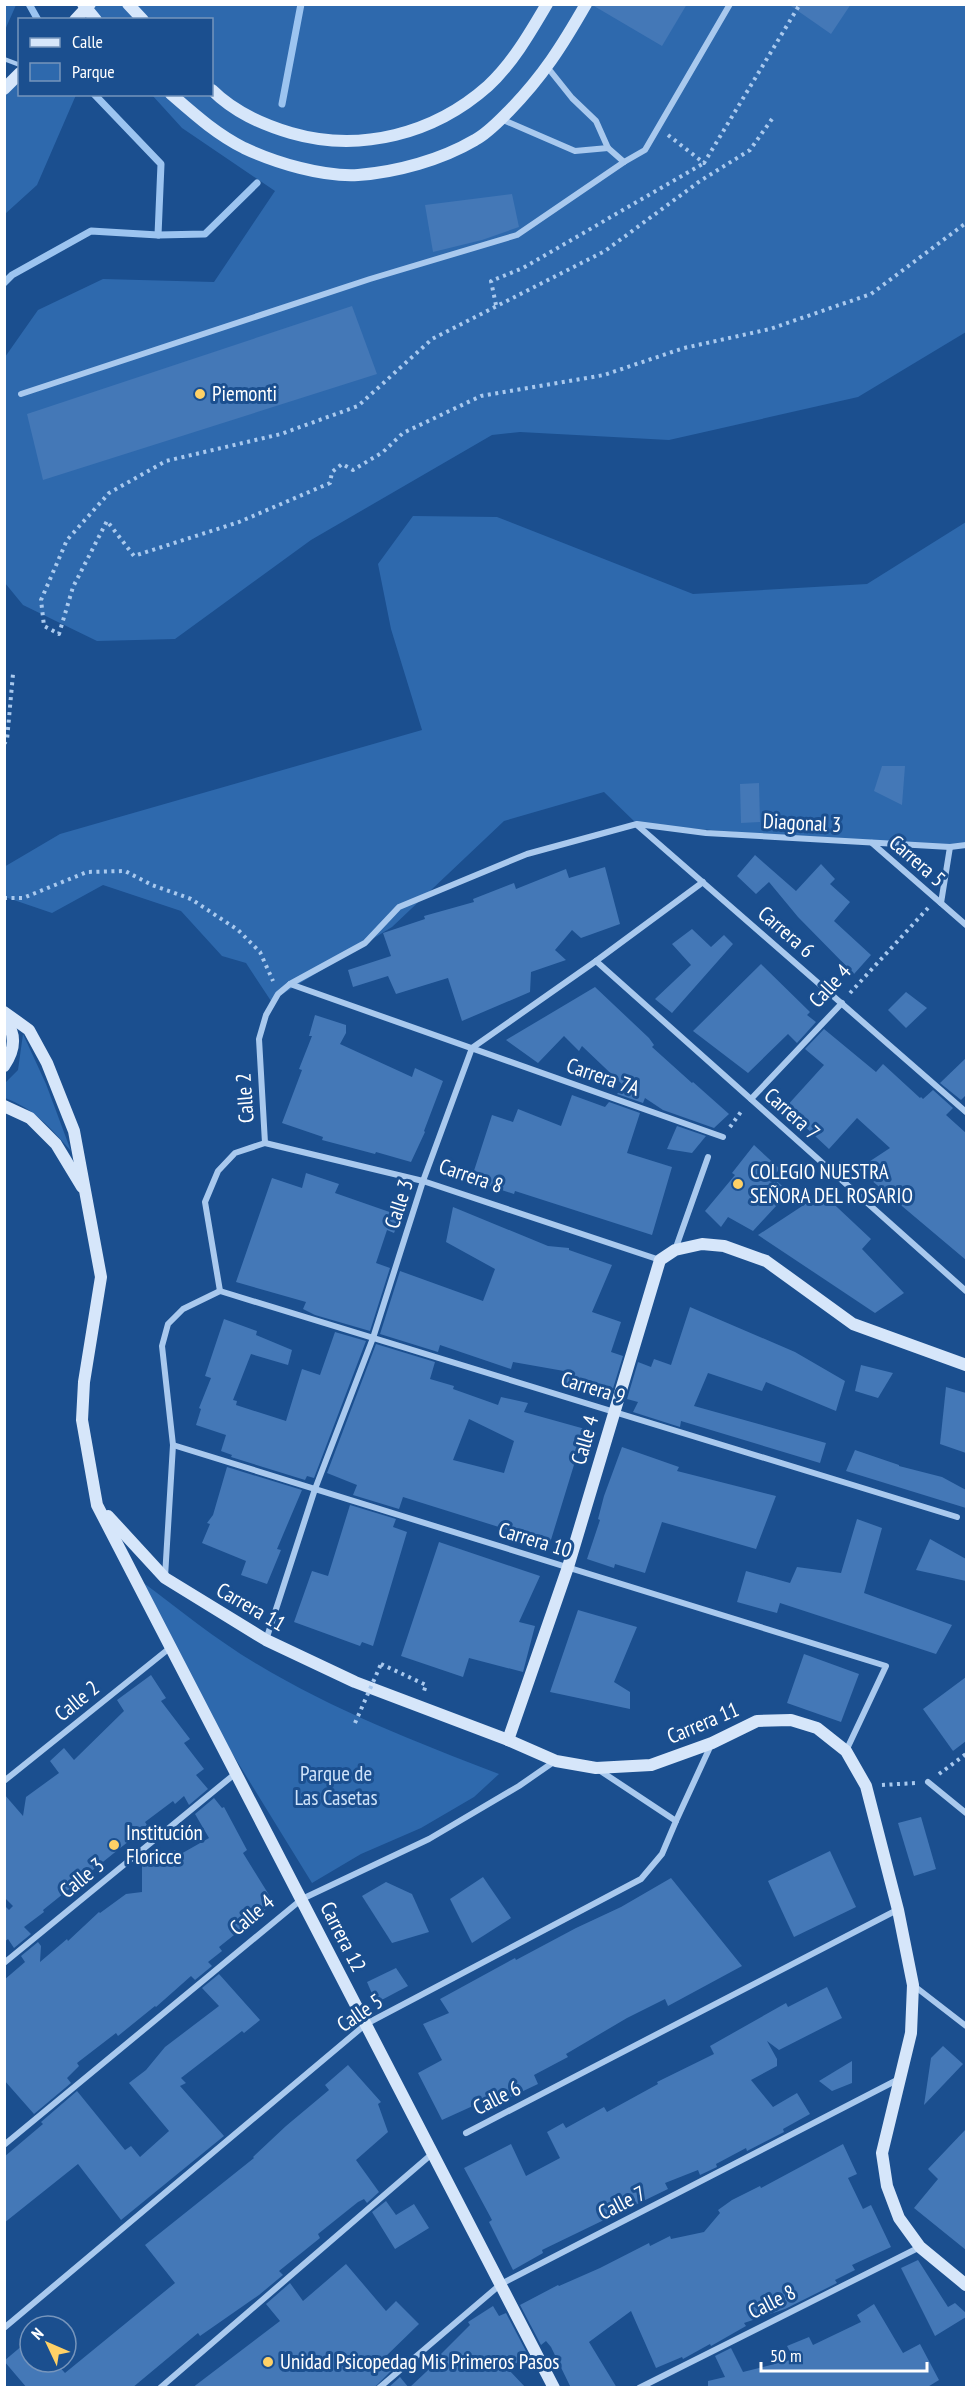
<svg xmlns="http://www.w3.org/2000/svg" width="971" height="2392" viewBox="0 0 971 2392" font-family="'PT Sans Narrow',sans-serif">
  <rect width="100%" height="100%" fill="#1b4f8f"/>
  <g fill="#2e69ad">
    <polygon points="5,4 16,5 5,30 4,5"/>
    <polygon points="90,5 966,5 966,332 858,397 669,440 520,432 492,435 311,540 175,639 97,641 23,605 5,583 5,357 38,310 103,279 214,282 275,191 182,128 152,95 212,94 212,20 75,19"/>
    <polygon points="19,73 20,94 76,95 37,185 5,214 5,89"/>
    <polygon points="413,516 497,517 693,594 867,584 966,522 966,845 872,843 637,824 604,792 504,821 392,927 271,1001 246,963 222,956 181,911 103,885 52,913 5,897 4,867 60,834 422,730 391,629 378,564"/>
    <path d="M 23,1034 L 46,1084 L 71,1151 C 51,1128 33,1108 5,1098 L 5,1083 L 18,1070 Z"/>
    <path d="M 141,1581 C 179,1609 216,1640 257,1664 C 333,1710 416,1742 499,1774 L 474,1797 L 421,1828 L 361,1854 L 312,1883 L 224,1740 Z"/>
  </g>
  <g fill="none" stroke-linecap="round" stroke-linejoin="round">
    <g stroke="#9cc4f0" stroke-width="7">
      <polyline points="29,4 38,20"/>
      <polyline points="94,94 161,164 158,235"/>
      <polyline points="282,104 301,4"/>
      <polyline points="4,283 12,275 91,231 158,235 205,234 257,183"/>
    </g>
  </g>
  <g fill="#4478b7" fill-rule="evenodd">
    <polygon points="594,4 687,4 662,46 594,6"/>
    <polygon points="788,4 851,4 831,34"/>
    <polygon points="512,194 519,227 482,240 433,252 425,205"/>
    <polygon points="352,306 377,374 43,480 27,414"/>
    <polygon points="882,766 905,766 902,805 874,791"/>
    <polygon points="759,783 760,822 741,823 740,784"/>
    <polygon points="755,855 796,891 821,864 835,879 830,884 850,902 834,921 871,955 854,974 798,917 769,882 756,894 737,876"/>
    <polygon points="605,867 620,924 581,938 572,930 555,950 566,960 531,972 530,992 462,1021 448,978 396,994 388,976 353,987 348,970 391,956 383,933 425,919 424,916 474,902 473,899 514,883 516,889 566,869 569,878"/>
    <polygon points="692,929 711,947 724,935 733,944 672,1013 655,999 691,965 672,944"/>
    <polygon points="761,964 810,1012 807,1015 816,1022 797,1043 788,1034 748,1073 693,1031"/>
    <polygon points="595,987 649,1038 654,1045 652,1047 692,1083 693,1082 729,1114 714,1128 663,1110 645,1098 643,1103 617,1094 624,1086 582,1046 579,1051 564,1036 538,1063 506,1040"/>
    <polygon points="906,992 927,1008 906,1028 888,1010"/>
    <polygon points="315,1015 346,1025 346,1033 340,1044 412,1077 415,1068 443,1081 424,1131 425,1132 411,1162 376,1152 375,1154 322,1140 323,1137 282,1123 302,1070 299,1069 312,1036 309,1036"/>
    <polygon points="824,1029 876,1072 883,1064 920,1098 921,1097 923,1099 933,1090 953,1108 946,1115 966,1133 966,1260 858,1169 890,1148 857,1118 829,1149 785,1108 824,1065 805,1049"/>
    <polygon points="966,1058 966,1095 961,1100 940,1083"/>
    <polygon points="572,1095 605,1107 609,1102 640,1113 627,1153 672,1167 652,1235 515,1191 514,1194 471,1180 492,1115 513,1122 518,1109 561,1126"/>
    <polygon points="677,1126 706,1136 692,1153 667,1149"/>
    <polygon points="754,1145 780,1169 772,1177 789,1192 753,1231 728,1217 721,1227 705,1211 735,1175 732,1173"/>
    <polygon points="306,1173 339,1184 335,1193 401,1216 394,1233 387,1230 376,1263 390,1268 370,1331 315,1315 303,1309 306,1302 236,1282 272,1178 302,1188"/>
    <polygon points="822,1193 871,1239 862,1249 904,1293 875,1313 758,1235"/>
    <polygon points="453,1207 548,1246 569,1248 569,1250 612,1265 592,1312 621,1322 611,1352 623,1356 611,1395 560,1382 564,1371 513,1362 511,1369 440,1345 438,1352 380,1334 400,1271 483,1301 495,1269 446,1242"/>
    <polygon points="690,1307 795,1352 845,1381 836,1411 766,1382 762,1391 708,1373 694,1406 826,1443 820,1463 681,1421 680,1427 633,1412 638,1402 627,1399 638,1362 651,1367 654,1359 671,1365"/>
    <polygon points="224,1319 257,1331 256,1335 292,1350 288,1365 251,1354 233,1400 237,1401 236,1405 286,1421 302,1369 320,1375 335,1332 366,1341 314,1478 307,1476 305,1480 231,1457 232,1455 221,1451 226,1435 196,1425 201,1409 199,1408 211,1378 205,1376"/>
    <path d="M 376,1344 L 435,1362 L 430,1379 L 454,1386 L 453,1389 L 498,1405 L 501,1397 L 528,1403 L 524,1412 L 585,1429 L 550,1543 L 403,1497 L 399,1509 L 353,1495 L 357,1485 L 327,1473 ZM 469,1419 L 514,1441 L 504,1473 L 453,1460 Z"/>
    <polygon points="861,1365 893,1373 878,1398 855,1391"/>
    <polygon points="946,1387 966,1393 966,1453 940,1444"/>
    <polygon points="622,1447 679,1467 677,1471 776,1496 756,1549 662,1522 645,1573 615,1564 614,1568 587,1559 600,1520 598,1519 604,1496"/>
    <polygon points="855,1450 899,1465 899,1466 942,1477 966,1490 966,1508 846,1471"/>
    <polygon points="227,1467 302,1490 277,1549 281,1550 267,1584 241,1575 246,1561 202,1543 210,1524 207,1523 213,1515"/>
    <polygon points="350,1505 396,1519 393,1527 407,1532 373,1646 362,1642 360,1646 294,1622 312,1571 328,1576"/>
    <polygon points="857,1519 882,1528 864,1593 952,1625 936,1654 780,1603 777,1613 737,1602 746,1571 790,1583 797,1567 841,1573"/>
    <polygon points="930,1539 966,1559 966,1581 916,1570"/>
    <polygon points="439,1542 540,1576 519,1622 535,1626 523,1672 469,1658 463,1677 401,1656"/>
    <polygon points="578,1610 637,1627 614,1682 630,1692 630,1709 550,1692"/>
    <polygon points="804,1654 859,1674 841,1722 787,1703"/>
    <polygon points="151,1675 166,1698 161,1701 190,1739 184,1743 204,1769 196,1775 208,1789 189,1805 184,1796 175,1804 173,1801 145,1822 147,1825 133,1836 134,1837 43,1910 44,1912 24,1927 31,1934 14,1948 8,1939 4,1942 4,1905 9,1910 13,1906 4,1897 4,1794 23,1816 26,1797 59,1773 50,1761 64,1748 74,1760 124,1711 117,1700"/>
    <polygon points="966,1677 966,1741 953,1751 923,1709"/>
    <polygon points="214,1798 222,1808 224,1807 247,1850 243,1853 274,1903 219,1947 222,1951 208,1962 212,1966 195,1980 191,1976 156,2007 155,2006 118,2036 116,2033 77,2063 79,2066 67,2078 71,2083 34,2114 4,2080 4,1980 25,1962 21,1956 38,1942 41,1946 40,1962 67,1939 68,1941 99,1912 100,1913 126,1894 142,1892 142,1860 154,1864 175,1850 179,1855 209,1838 195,1814"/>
    <polygon points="921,1817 936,1869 914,1876 898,1823"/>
    <polygon points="830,1851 856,1907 794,1937 768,1881"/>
    <polygon points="483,1877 511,1918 472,1943 450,1899"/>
    <polygon points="671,1878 742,1966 668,2006 665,1999 627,2018 566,2054 568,2057 534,2075 538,2084 500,2102 497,2095 442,2120 418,2073 442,2060 423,2024 449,2013 440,1999 515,1958 516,1960 576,1928 621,1907"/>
    <polygon points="386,1882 412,1894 429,1932 392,1943 362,1896"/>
    <polygon points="396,1968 408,1986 376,2003 367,1982"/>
    <polygon points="219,1974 260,2020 244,2033 242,2031 181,2078 186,2083 180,2086 224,2136 121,2220 78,2164 4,2223 4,2157 43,2124 41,2122 77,2091 125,2150 131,2146 140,2157 169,2131 129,2083 146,2070 165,2047 219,2006 202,1988"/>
    <polygon points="827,1987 842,2018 779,2050 767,2041 777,2059 777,2066 751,2080 773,2107 797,2093 810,2114 783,2129 784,2132 747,2151 746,2148 716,2164 717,2167 700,2175 698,2170 665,2183 668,2189 542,2250 543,2253 513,2270 489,2222 492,2220 464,2168 511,2144 526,2176 560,2158 547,2132 563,2123 566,2128 604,2107 607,2112 658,2084 657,2082 714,2054 710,2046 786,2003 788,2007"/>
    <polygon points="943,2046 963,2064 924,2105 931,2058"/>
    <polygon points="852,2061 852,2083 832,2091 819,2081"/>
    <polygon points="348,2065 381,2102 378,2104 388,2132 356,2160 379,2192 367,2203 364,2199 358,2202 318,2234 320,2238 279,2271 283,2275 259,2295 200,2336 198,2333 132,2388 27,2388 4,2361 30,2339 30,2362 55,2362 65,2373 175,2283 145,2245 254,2158 253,2157 286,2126 329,2090 325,2085"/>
    <polygon points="966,2129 966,2250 914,2208 938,2179 928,2169"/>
    <polygon points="843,2144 857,2174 848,2178 863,2209 871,2205 891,2247 852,2265 855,2270 835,2280 837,2283 785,2309 744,2323 746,2326 711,2346 710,2344 683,2359 682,2357 656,2368 631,2311 589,2342 617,2388 571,2388 551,2347 546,2341 541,2345 520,2305 558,2285 559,2286 600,2268 649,2243 650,2246 670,2236 671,2239 704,2232 720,2213 718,2210 732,2200 760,2186 761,2188"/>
    <polygon points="386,2201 396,2215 414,2204 429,2228 395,2249 372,2212"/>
    <polygon points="918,2260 948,2307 955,2303 966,2313 966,2317 935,2336 901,2268"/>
    <polygon points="346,2264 386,2311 396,2301 419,2324 383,2359 393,2369 374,2388 192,2388 280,2321 266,2304 290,2283 303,2301"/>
    <polygon points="874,2304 903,2353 920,2344 939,2380 926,2388 708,2388 708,2381 725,2377 715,2356 731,2348 743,2372 794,2359 787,2346 809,2337 813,2345 861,2322 857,2315"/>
    <polygon points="493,2306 499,2316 506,2313 528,2355 508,2369 526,2388 409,2388 443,2356 441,2354 470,2325 468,2322"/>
    <polygon points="400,2377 409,2388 388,2388"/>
  </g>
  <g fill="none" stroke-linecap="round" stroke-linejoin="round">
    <g stroke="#a9c9ee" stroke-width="4" stroke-dasharray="3 4.5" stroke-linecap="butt">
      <polyline points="772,119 750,150 700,181 605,251 432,339 358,406 281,434 166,461 109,493 67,540 41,600 44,626 59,634 73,587 107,521 134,556 239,522 330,483 332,472 342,464 353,470 383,452 403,433 481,396 604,375 684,348 770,329 871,294 966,223"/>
      <polyline points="668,135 704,163 800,4"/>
      <polyline points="496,305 491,281 523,268 704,163"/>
      <polyline points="4,744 7,740 13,674"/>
      <polyline points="4,898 23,898 87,872 125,871 152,885 191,899 238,930 260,952 273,981"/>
      <polyline points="850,993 928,908"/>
      <polyline points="730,1127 743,1109"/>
      <polyline points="381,1664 426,1685 424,1691"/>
      <polyline points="939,1774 966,1754"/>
      <polyline points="882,1785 916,1783"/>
    </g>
    <polyline stroke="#a9c9ee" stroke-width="4.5" points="4,59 20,65"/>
    <g stroke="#a9c9ee" stroke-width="6">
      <polyline points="501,119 575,151 608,148"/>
      <polyline points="624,162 645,150 730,4"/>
      <polyline points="21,394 370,279 517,235 624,162 608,148 596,121 572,98 548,68"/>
      <polyline points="637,825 966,1112"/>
      <polyline points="872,843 966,925"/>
      <polyline points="941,903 950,847"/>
      <polyline points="596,961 966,1291"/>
      <polyline points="290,984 723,1137"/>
      <polyline points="751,1099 842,1003"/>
      <polyline points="265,1143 259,1039 266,1015 278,994 290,984 365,943 399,907 527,854 637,824 706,833 950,847 966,845"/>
      <polyline points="265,1143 423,1181 660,1260"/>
      <polyline points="675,1250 708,1157"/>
      <polyline points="220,1291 957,1517"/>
      <polyline points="220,1291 205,1202 218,1171 235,1153 265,1143"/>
      <polyline points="173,1445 886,1666 846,1751"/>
      <polyline points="165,1577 173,1445 162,1346 168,1324 183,1309 220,1291"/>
      <polyline points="266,1640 315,1489 373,1338 423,1181 472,1048 596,961 703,882"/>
      <polyline points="4,1781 171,1647"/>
      <polyline points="928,1782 966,1813"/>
      <polyline points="676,1821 711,1745"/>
      <polyline points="4,1963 236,1773"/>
      <polyline points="913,1985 966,2026"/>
      <polyline points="466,2133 897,1910"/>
      <polyline points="4,2145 302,1899 429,1839 519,1786 555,1761"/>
      <polyline points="4,2328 366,2024 641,1879 662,1854 676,1821 599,1770"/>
      <polyline points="160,2388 433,2153"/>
      <polyline points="379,2388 501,2284 899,2079"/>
      <polyline points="639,2388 920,2247"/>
    </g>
    <g stroke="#d6e6fa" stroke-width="12">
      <polyline points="83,4 96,20"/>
      <polyline points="128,4 143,20"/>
      <polyline points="75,20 90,4"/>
      <polyline points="4,89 20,73"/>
      <path d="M 212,90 C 234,112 261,124 291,133 C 360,153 434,134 488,86 C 512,64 530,33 547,4"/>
      <path d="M 171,94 C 194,114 216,134 244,148 C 276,163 323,177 358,175 C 397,172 441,160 475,140 C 488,133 499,121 509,111 C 543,76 562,46 586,4"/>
      <polyline points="4,1012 29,1030 47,1063 74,1131 101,1277 84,1382 82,1420 97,1505 554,2388"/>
      <path d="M 4,1018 C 17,1034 15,1050 4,1066"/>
      <polyline points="4,1106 30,1118 56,1144 82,1187"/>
      <polyline points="108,1516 165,1578 266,1640 355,1682 508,1740 556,1761 596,1768 651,1765 712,1743 757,1721 791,1720 817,1728 846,1751 866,1786 898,1910 913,1985 911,2033 882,2153 887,2186 899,2218 920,2247 966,2285"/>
      <polyline points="508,1740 568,1567 660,1260 675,1250 702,1244 724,1246 766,1261 853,1324 966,1365"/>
    </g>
    <polyline stroke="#a9c9ee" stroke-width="4" stroke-dasharray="3 4.5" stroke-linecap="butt" points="355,1723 381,1664"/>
  </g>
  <g fill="#ffd166" stroke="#1b4f8f" stroke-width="2">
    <circle cx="200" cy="394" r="6"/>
    <circle cx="738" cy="1184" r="6"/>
    <circle cx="114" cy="1845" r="6"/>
    <circle cx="268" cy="2362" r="6"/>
  </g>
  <g text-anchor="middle" stroke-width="6" stroke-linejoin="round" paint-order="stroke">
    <g font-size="21" fill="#fff" stroke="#1b4f8f" text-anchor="start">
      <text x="212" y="401">Piemonti</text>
      <text x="750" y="1179">COLEGIO NUESTRA<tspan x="750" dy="24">SEÑORA DEL ROSARIO</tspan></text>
      <text x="126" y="1840">Institución<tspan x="126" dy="24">Floricce</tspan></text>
      <text x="280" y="2369">Unidad Psicopedag Mis Primeros Pasos</text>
    </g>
    <g font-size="21" fill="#fff" stroke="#1b4f8f">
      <text transform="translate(802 823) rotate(3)" y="7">Diagonal 3</text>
      <text transform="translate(917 861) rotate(41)" y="7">Carrera 5</text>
      <text transform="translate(786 932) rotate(41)" y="7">Carrera 6</text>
      <text transform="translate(830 986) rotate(-47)" y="7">Calle 4</text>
      <text transform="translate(603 1077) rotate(19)" y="7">Carrera 7A</text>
      <text transform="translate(245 1098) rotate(-94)" y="7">Calle 2</text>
      <text transform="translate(792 1114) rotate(42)" y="7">Carrera 7</text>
      <text transform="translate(471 1176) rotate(19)" y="7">Carrera 8</text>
      <text transform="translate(399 1204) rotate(-72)" y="7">Calle 3</text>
      <text transform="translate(593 1388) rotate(17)" y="7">Carrera 9</text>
      <text transform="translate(585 1440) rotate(-74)" y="7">Calle 4</text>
      <text transform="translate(535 1540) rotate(17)" y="7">Carrera 10</text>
      <text transform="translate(251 1607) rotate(30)" y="7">Carrera 11</text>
      <text transform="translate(77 1701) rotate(-39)" y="7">Calle 2</text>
      <text transform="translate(703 1723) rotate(-23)" y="7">Carrera 11</text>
      <text transform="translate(82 1878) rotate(-39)" y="7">Calle 3</text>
      <text transform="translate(252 1915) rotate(-40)" y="7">Calle 4</text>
      <text transform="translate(343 1937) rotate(63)" y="7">Carrera 12</text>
      <text transform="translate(360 2013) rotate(-34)" y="7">Calle 5</text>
      <text transform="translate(497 2098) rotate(-27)" y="7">Calle 6</text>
      <text transform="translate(622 2203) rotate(-27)" y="7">Calle 7</text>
      <text transform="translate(772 2302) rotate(-27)" y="7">Calle 8</text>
    </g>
    <g font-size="21" fill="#cfe3fa" stroke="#1b4f8f">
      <text x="336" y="1781">Parque de<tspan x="336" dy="24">Las Casetas</tspan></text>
    </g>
  </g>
  <rect width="971" height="2392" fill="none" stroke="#ffffff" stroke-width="12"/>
  <rect x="18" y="18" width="195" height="78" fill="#1b4f8f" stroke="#7695bc" stroke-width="1.5"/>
  <rect x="30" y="38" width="30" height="9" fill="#d6e6fa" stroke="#7695bc" stroke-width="1.5"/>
  <text x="72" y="48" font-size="18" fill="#ffffff">Calle</text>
  <rect x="30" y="63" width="30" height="18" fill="#2e69ad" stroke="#7695bc" stroke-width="1.5"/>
  <text x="72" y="78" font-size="18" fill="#ffffff">Parque</text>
  <g transform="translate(48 2344) rotate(314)"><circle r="28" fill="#1b4f8f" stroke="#7695bc" stroke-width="1.5"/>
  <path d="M0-4.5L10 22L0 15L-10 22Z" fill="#ffd166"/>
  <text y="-9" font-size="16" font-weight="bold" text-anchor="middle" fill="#ffffff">N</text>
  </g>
  <path d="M761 2362v9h166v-9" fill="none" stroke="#ffffff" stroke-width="3"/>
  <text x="770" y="2362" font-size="18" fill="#ffffff" stroke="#1b4f8f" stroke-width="4.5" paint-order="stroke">50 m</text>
</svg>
